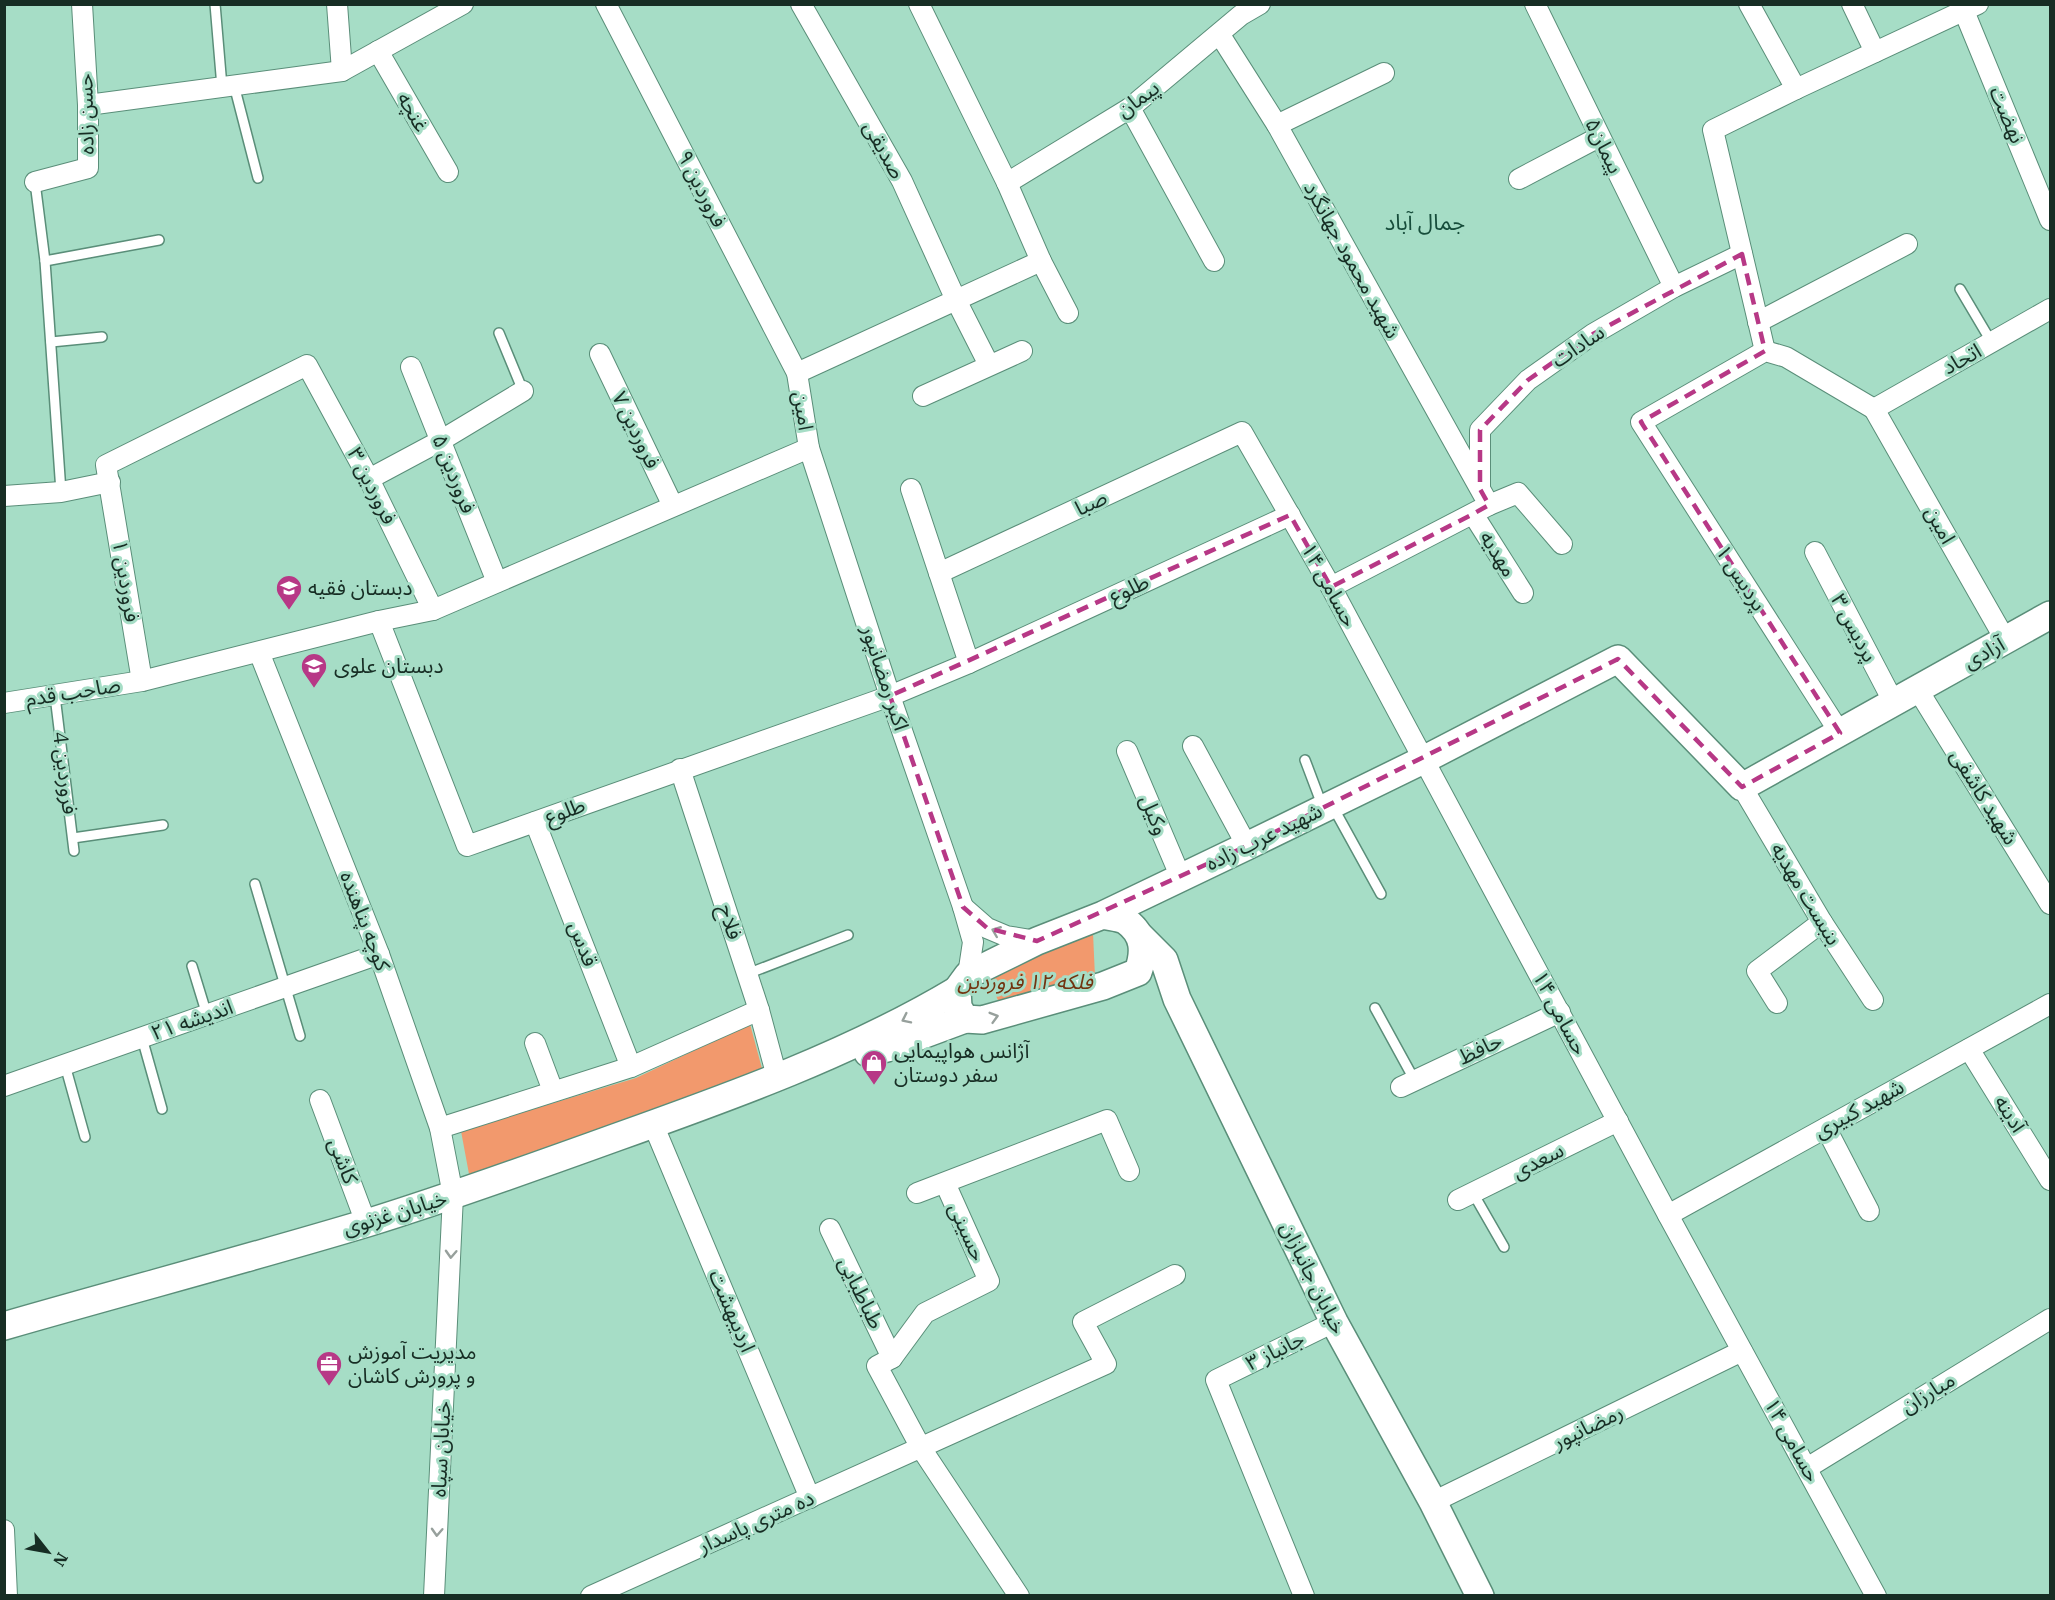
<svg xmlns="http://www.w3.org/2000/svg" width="2055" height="1600" viewBox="0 0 2055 1600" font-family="'IBM Plex Serif','Noto Sans Arabic',serif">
  <rect width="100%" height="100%" fill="#a6ddc6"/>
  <g fill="#f2996d">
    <polygon points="1093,933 1095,977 1004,1014 986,973"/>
    <polygon points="750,1024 764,1076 469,1174 461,1131 636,1078"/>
  </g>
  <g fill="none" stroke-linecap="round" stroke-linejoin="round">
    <g stroke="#5a8e79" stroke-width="12">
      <g id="lane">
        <polyline points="215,4 222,87"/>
        <polyline points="234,85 258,178"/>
        <polyline points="35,182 45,261 61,492"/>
        <polyline points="45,261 159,240"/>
        <polyline points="1960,289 1992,343"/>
        <polyline points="499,333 523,391"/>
        <polyline points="51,342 102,337"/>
        <polyline points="55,696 74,851"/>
        <polyline points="1305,760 1322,805"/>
        <polyline points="1333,807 1381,894"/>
        <polyline points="73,838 163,825"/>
        <polyline points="255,884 300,1036"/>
        <polyline points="192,966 207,1015"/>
        <polyline points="747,974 848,935"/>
        <polyline points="1375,1008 1415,1081"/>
        <polyline points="142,1038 162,1109"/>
        <polyline points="65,1065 85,1137"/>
        <polyline points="1473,1193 1504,1247"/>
      </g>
    </g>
    <g stroke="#5a8e79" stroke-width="22">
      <g id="street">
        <polyline points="337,4 342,71"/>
        <polyline points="606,4 797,373 809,448 890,696 963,907 973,942 968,975"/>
        <polyline points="801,4 902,181 956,300 989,365"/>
        <polyline points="919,4 1007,183 1041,261 1068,313"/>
        <polyline points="1535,4 1674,287"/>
        <polyline points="1749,4 1796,89"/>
        <polyline points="1852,4 1875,52"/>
        <polyline points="1964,11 2050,220"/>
        <polyline points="1220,35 1277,125 1489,505 1331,587"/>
        <polyline points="378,51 448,172"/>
        <polyline points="88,105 342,71 463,4"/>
        <polyline points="1130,108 1214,261"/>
        <polyline points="1277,125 1384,73"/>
        <polyline points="1519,179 1599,137"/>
        <polyline points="35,182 88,168 88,105 82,4"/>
        <polyline points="1007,183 1130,108 1241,15 1260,4"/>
        <polyline points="1758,322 1907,244"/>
        <polyline points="1765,351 1713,130 1796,89 1978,4"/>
        <polyline points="600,354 673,506"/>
        <polyline points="411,367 497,582"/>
        <polyline points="797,373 1041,261"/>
        <polyline points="923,396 1022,351"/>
        <polyline points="1874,409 2006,641"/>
        <polyline points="1874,409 2050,309"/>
        <polyline points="369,479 440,441 523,391"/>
        <polyline points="1480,486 1480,430 1528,380 1593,334 1674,287 1742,254"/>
        <polyline points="4,496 61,492 110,482"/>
        <polyline points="1489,505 1518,493 1562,544"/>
        <polyline points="1473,514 1523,593"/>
        <polyline points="1815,552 1894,703"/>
        <polyline points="939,573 1242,432 1331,587 1668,1215 1876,1596"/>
        <polyline points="379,621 467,846 890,696 969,663 911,489"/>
        <polyline points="259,652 379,954 440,1128 453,1195 434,1596"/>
        <polyline points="969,663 1290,515"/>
        <polyline points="142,681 106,465 307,365 369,479 433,610"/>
        <polyline points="1918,690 2050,904"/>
        <polyline points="4,703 142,681 379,621 433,610 809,448"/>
        <polyline points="1840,733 1641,422 1765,351 1786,357 1874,409"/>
        <polyline points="1193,746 1247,846"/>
        <polyline points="1127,751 1181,878"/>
        <polyline points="680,769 759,1010 777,1077"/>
        <polyline points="1742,787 1822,922 1873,1000"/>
        <polyline points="535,822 631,1067"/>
        <polyline points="963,907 987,928 1006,936 1037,941"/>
        <polyline points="1777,1003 1757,971 1822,922"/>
        <polyline points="535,1043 553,1091"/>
        <polyline points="1969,1049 2050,1180"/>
        <polyline points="4,1086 379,954"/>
        <polyline points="1401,1087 1560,1012"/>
        <polyline points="320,1100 366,1223"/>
        <polyline points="653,1124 810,1498"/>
        <polyline points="440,1128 631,1067 759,1010"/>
        <polyline points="1826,1128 1869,1211"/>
        <polyline points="945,1183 989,1281 925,1313 892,1358 877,1366 921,1448 1019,1596"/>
        <polyline points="917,1193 1107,1120 1129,1171"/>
        <polyline points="1458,1200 1618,1121"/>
        <polyline points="1668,1215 2050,1004"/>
        <polyline points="830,1229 892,1358"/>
        <polyline points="1807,1468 2050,1319"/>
        <polyline points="1433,1502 1742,1351"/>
        <polyline points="4,1530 7,1596"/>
        <polyline points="591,1596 1106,1364 1083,1322 1175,1275"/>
        <polyline points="1304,1596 1216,1380 1334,1322"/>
      </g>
    </g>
    <g stroke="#5a8e79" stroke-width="30">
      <g id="secondary">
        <path d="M 1103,915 C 1110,917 1120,917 1126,921 C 1145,935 1145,952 1138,972 L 1103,986 L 982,1020 L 965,1019 L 958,1007 L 957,990 L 968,975 L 1037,941 L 1103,915 L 1247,846 L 1425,759 L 1618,659 L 1742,787 L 2050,615"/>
        <polyline points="1140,936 1164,960 1177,999 1334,1322 1433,1502 1480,1596"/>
        <polyline points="868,1053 887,1048 965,1019"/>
        <path d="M 4,1326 C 125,1291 247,1259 367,1223 C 451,1197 534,1167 617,1137 C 732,1096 852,1053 957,990"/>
      </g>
    </g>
    <use href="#lane" stroke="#fff" stroke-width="9"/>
    <use href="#street" stroke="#fff" stroke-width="20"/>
    <use href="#secondary" stroke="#fff" stroke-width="27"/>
  </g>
  <defs><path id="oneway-chevron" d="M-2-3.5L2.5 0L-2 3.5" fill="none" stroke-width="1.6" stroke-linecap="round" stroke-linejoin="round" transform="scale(1.5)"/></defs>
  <g stroke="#97a09c">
    <use href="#oneway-chevron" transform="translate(996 931) rotate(-158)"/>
    <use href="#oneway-chevron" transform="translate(994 1017) rotate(-16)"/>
    <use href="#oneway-chevron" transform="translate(906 1019) rotate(154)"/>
    <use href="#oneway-chevron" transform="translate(451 1254) rotate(93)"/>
    <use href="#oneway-chevron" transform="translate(437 1532) rotate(93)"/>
  </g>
  <path fill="none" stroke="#b73886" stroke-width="4.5" stroke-dasharray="12 8" stroke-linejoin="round" d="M 1742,254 L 1765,351 L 1641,422 L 1840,733 L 1742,787 L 1618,659 L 1247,846 L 1037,941 L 987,928 L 963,907 L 890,696 L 1290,515 L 1331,587 L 1473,514 L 1489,505 L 1480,489 L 1480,430 L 1528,380 L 1593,334 Z"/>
  <defs>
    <g id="school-pin" transform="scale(1.35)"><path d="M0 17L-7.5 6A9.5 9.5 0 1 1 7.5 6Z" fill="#b73886" stroke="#a6ddc6"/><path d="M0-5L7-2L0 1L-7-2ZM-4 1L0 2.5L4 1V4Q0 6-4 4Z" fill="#fff"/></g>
    <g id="shop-pin" transform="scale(1.35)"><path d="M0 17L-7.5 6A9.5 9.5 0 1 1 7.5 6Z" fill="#b73886" stroke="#a6ddc6"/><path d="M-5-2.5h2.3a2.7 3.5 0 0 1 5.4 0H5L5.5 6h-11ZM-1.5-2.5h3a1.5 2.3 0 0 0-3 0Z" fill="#fff"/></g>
    <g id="office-pin" transform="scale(1.35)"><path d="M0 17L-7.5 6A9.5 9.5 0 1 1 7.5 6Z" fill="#b73886" stroke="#a6ddc6"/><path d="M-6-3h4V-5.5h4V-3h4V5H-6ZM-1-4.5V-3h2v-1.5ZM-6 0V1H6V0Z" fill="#fff"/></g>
  </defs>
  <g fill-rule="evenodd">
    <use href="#school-pin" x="289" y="588"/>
    <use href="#school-pin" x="314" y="666"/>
    <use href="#shop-pin" x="874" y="1063"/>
    <use href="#office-pin" x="329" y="1364"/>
  </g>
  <g text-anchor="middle" stroke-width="6" stroke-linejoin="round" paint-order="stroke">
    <g font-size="21" fill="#172d24" stroke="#a6ddc6">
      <text transform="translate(1138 99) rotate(-36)" y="7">پیمان</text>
      <text transform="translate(413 112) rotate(60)" y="7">غنچه</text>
      <text transform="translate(86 114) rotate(-91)" y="7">حسن زاده</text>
      <text transform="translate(2007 115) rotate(67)" y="7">نهضت</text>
      <text transform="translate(1604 146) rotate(64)" y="7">پیمان۵</text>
      <text transform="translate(884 150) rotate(61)" y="7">صدیقی</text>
      <text transform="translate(702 189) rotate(63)" y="7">فروردین ۹</text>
      <text transform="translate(1352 260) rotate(61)" y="7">شهید محمود جهانگرد</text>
      <text transform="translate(1578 346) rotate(-34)" y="7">سادات</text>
      <text transform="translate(1962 359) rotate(-29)" y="7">اتحاد</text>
      <text transform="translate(803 411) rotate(81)" y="7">امین</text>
      <text transform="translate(636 430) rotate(64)" y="7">فروردین ۷</text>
      <text transform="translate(454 474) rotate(68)" y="7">فروردین ۵</text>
      <text transform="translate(372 486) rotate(63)" y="7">فروردین ۳</text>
      <text transform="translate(1091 503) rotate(-25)" y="7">صبا</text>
      <text transform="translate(1940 525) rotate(61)" y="7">امین</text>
      <text transform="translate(1498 554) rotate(58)" y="7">مهدیه</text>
      <text transform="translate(1741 578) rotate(57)" y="7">پردیس ۱</text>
      <text transform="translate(126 581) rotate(81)" y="7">فروردین ۱</text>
      <text transform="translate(1329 585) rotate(61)" y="7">حسامی ۱۴</text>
      <text transform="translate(1129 589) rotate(-25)" y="7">طلوع</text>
      <text transform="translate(1854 628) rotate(62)" y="7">پردیس ۳</text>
      <text transform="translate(1984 653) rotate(-29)" y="7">آزادی</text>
      <text transform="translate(885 678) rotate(72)" y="7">اکبر رمضانپور</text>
      <text transform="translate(73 692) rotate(-9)" y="7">صاحب قدم</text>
      <text transform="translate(65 773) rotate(83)" y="7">فروردین 4</text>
      <text transform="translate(1984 797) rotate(58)" y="7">شهید کاشفی</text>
      <text transform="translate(565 811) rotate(-20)" y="7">طلوع</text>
      <text transform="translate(1154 815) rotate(67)" y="7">وکیل</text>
      <text transform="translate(1264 837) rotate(-26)" y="7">شهید عرب زاده</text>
      <text transform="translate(1806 894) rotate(59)" y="7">بنبست مهدیه</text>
      <text transform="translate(365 921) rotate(69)" y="7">کوچه پناهنده</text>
      <text transform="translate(730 922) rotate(72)" y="7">فلاح</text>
      <text transform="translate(583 944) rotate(69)" y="7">قدس</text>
      <text transform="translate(1560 1013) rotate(62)" y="7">حسامی ۱۴</text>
      <text transform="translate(192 1020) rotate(-19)" y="7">اندیشه ۲۱</text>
      <text transform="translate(1480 1049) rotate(-25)" y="7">حافظ</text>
      <text transform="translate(1859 1109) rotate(-29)" y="7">شهید کبیری</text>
      <text transform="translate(2010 1114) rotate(58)" y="7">آدینه</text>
      <text transform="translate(343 1161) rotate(69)" y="7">کاشی</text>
      <text transform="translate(1538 1161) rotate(-27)" y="7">سعدی</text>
      <text transform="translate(395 1213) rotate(-17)" y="7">خیابان غزنوی</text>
      <text transform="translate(967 1232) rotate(66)" y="7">حسینی</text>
      <text transform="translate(1313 1278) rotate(64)" y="7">خیابان جانبازان</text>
      <text transform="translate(861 1293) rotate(64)" y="7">طباطبایی</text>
      <text transform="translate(732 1311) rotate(67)" y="7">اردیبهشت</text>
      <text transform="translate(1275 1351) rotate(-26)" y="7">جانباز ۳</text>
      <text transform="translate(1928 1393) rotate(-31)" y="7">مبارزان</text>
      <text transform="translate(1588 1427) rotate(-26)" y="7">رمضانپور</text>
      <text transform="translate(1792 1440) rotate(61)" y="7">حسامی ۱۴</text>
      <text transform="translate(441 1449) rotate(-87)" y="7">خیابان سپاه</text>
      <text transform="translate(756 1522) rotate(-24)" y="7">ده متری پاسدار</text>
    </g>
    <g font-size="21" fill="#172d24" stroke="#a6ddc6" text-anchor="start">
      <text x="308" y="595">دبستان فقیه</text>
      <text x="334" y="673">دبستان علوی</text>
      <text x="894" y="1058">آژانس هواپیمایی<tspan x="894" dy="24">سفر دوستان</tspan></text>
      <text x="348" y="1359">مدیریت آموزش<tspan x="348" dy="24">و پرورش کاشان</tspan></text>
    </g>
    <g font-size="21" font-style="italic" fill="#723410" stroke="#a6ddc6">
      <text x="1025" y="989">فلکه ۱۲ فروردین</text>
    </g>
    <g font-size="22" fill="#174d3b" stroke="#a6ddc6">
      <text x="1425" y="230">جمال آباد</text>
    </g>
  </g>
  <rect width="2055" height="1600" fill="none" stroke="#172d24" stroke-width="12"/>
  <g transform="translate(48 1552) rotate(121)" stroke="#a6ddc6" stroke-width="4.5" paint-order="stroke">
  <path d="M0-4.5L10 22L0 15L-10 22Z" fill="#172d24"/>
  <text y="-9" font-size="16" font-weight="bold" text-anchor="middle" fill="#172d24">N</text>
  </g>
</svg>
